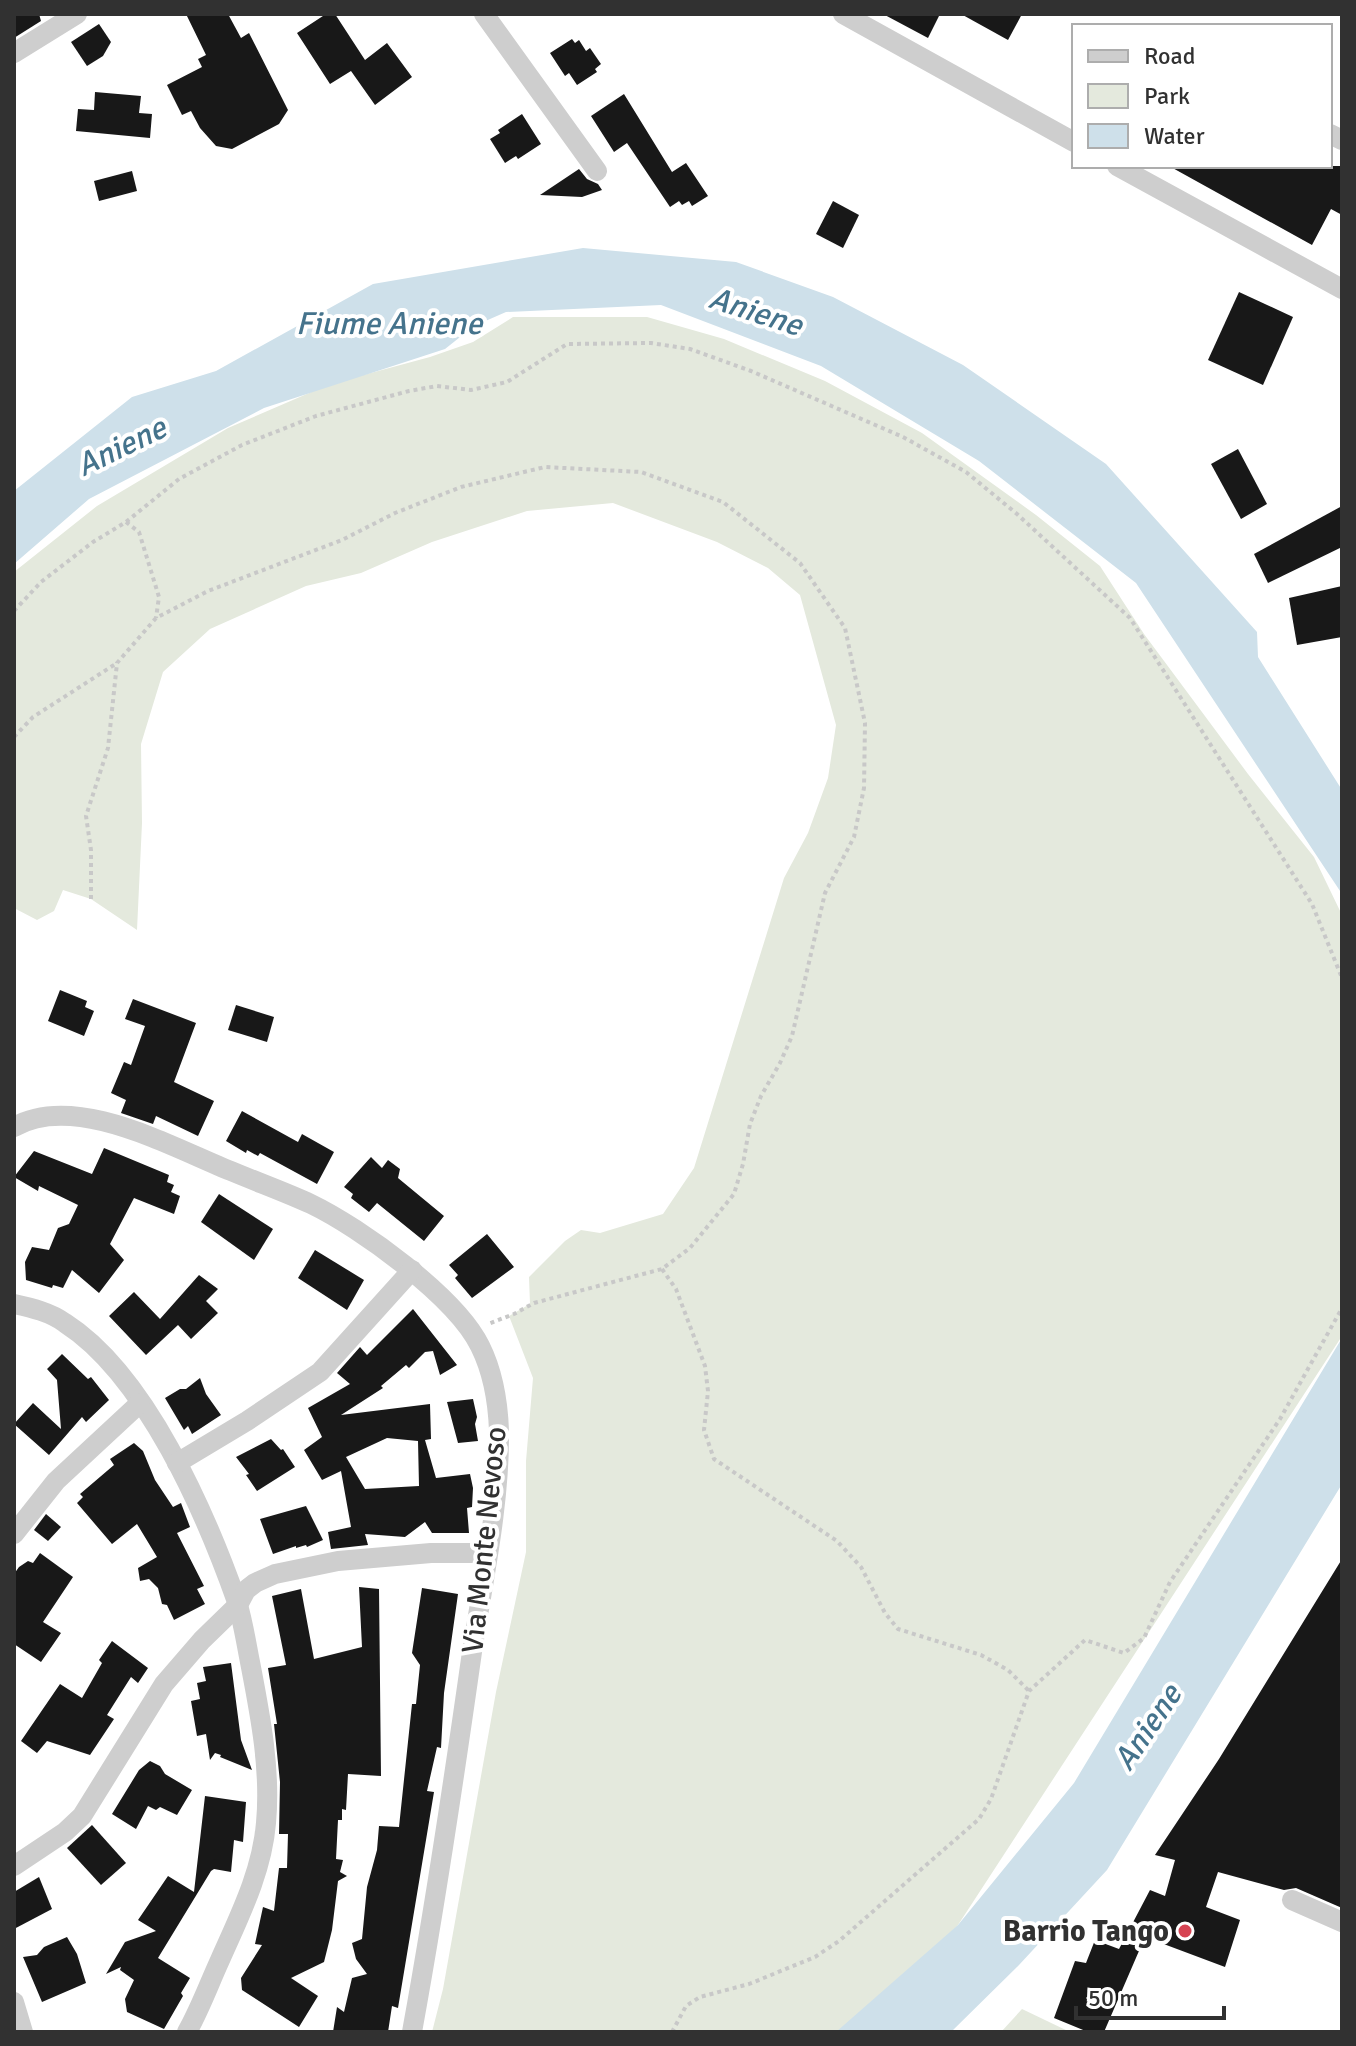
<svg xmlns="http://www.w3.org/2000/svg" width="1356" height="2046" viewBox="0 0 1356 2046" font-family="Signika,sans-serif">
  <rect width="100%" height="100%" fill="#fff"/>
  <g fill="#e4e9dd">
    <polygon points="513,317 647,317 724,339 825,381 922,433 1036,515 1100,566 1144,634 1248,774 1314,857 1342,915 1342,1336 958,1925 941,1946 840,2032 432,2032 443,1989 496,1692 526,1552 526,1461 533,1378 509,1316 530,1304 529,1277 565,1241 581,1230 600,1233 663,1214 694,1168 784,878 808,833 828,778 836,725 800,595 768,568 717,542 613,503 527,511 432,542 361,573 306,586 210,629 163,672 141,744 142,823 137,930 91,899 63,890 54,911 37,920 14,908 14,572 97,506 228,428 330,384 430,357 473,342"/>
    <polygon points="1022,2009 1070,2032 1001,2032"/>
  </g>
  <g fill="#cee0ea">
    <polygon points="583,248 736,262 833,297 963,365 1106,464 1257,632 1258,657 1342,790 1342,894 1136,583 979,461 821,366 661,305 506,312 474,326 445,349 264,408 89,499 14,564 14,491 132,397 216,371 373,284"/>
    <polygon points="1342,1338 1342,1484 1107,1870 1019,1965 951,2032 836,2032 958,1925 1074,1783"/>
  </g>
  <g fill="#181818" fill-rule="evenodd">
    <polygon points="14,14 39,14 41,21 14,38"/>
    <polygon points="186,14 228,14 241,38 249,33 288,110 279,124 232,149 216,146 200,128 191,111 182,115 167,85 202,67 198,59 206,55"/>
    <polygon points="326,14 335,14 365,60 387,43 412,77 375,105 351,71 330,84 297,33"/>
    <polygon points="883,14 940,14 928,38"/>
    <polygon points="961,14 1022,14 1008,40"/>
    <polygon points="99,24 111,42 103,56 87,66 71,42"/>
    <polygon points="572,39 575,43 579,40 586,51 590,48 601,64 595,69 597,72 577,85 569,73 565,76 550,53"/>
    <polygon points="95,92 141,96 139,113 152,114 150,138 76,131 78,109 94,110"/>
    <polygon points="624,94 672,172 686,163 708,196 692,206 689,201 682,205 679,201 670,207 627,143 614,152 591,116"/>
    <polygon points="522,114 541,144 518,159 516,156 505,163 490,139 500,133 498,130"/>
    <polygon points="1169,166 1342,166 1342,215 1331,209 1312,245"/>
    <polygon points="579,169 587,179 598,184 602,190 582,197 540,195"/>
    <polygon points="132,171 137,191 99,201 94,181"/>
    <polygon points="833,201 859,215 843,248 816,234"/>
    <polygon points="1239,292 1293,317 1263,385 1208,360"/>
    <polygon points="1238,449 1267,504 1241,519 1211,464"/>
    <polygon points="1342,506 1342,547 1268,583 1254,554"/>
    <polygon points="1342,586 1342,637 1297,645 1289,598"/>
    <polygon points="60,990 87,1001 85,1007 94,1011 84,1036 48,1021"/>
    <polygon points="133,999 196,1023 174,1082 214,1101 198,1136 156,1116 153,1124 121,1113 126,1100 111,1093 124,1062 131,1065 145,1026 125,1019"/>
    <polygon points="236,1005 274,1017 267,1042 228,1030"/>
    <polygon points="242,1111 298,1142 302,1134 334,1152 317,1184 260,1153 258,1156 247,1150 246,1153 226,1141"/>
    <polygon points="104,1148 169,1175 167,1182 174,1185 171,1192 180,1196 174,1214 134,1198 110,1244 124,1260 99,1293 72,1270 63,1288 53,1285 52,1288 26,1280 25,1262 32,1247 49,1250 58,1228 69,1224 78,1205 39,1186 38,1191 14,1177 34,1151 92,1174"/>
    <polygon points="371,1157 382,1168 388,1160 400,1169 398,1178 444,1216 424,1241 377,1203 369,1212 351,1198 353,1194 344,1187"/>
    <polygon points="219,1194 273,1229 254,1260 201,1222"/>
    <polygon points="487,1234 514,1267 472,1298 455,1278 458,1275 449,1265"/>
    <polygon points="315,1250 364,1280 347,1310 298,1278"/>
    <polygon points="199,1275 218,1289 206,1301 218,1313 191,1339 178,1325 146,1355 109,1316 134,1292 160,1319"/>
    <path d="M 413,1309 L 457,1365 L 440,1375 L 433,1351 L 425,1352 L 409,1368 L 406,1365 L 381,1386 L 383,1388 L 341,1415 L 430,1404 L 431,1439 L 425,1440 L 436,1478 L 470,1474 L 473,1488 L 472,1507 L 467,1508 L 469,1533 L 432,1533 L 425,1522 L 405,1537 L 365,1534 L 368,1545 L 331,1549 L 328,1532 L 351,1527 L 341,1471 L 322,1480 L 304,1450 L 322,1437 L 308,1408 L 350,1384 L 337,1373 L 360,1347 L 367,1355 ZM 387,1438 L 418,1441 L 419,1486 L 365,1489 L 346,1457 Z"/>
    <polygon points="62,1354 88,1379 91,1377 109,1400 86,1422 82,1417 49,1455 14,1424 33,1403 61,1429 57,1380 47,1369"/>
    <polygon points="200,1378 206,1394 221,1415 192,1434 188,1426 184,1430 165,1398 180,1389 186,1389"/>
    <polygon points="473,1399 477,1417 475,1424 478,1441 458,1443 447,1402"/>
    <polygon points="271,1439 281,1450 283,1449 295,1467 257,1491 246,1475 249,1474 236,1457"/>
    <polygon points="134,1443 143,1451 155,1480 173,1507 181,1503 190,1527 177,1533 204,1586 197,1589 205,1604 174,1620 167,1605 162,1604 158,1588 149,1579 140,1581 138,1568 157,1557 137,1524 112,1544 77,1503 83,1497 80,1494 114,1465 110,1459"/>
    <polygon points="306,1506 323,1540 307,1547 306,1545 296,1548 296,1546 273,1554 260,1519"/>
    <polygon points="46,1514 61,1527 48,1541 34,1530"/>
    <polygon points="40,1553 73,1577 43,1622 61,1633 41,1662 14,1644 14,1574 19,1567 28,1561 33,1563"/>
    <polygon points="1342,1559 1342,1908 1296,1888 1284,1890 1218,1872 1206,1907 1240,1920 1225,1967 1145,1937 1104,2032 1088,2032 1054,2018 1075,1961 1086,1963 1095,1940 1119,1949 1150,1890 1165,1896 1175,1860 1155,1855 1219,1759"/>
    <polygon points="359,1587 379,1589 381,1776 348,1774 346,1810 342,1809 342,1820 338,1820 336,1859 343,1860 340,1872 347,1876 338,1881 332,1930 324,1962 291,1978 318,1996 299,2027 242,1990 241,1978 262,1945 255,1944 263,1907 274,1911 279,1868 287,1868 288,1834 279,1834 280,1782 274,1724 277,1724 268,1668 286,1665 272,1596 301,1589 314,1659 362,1647"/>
    <polygon points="422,1588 458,1594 444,1693 441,1748 437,1747 427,1791 434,1792 398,2008 392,2006 388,2032 333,2032 337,2007 344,2012 352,1978 367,1974 356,1959 352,1943 362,1939 367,1887 377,1850 379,1826 399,1827 412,1704 416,1704 420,1665 412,1653"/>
    <polygon points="112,1641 148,1668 138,1683 131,1677 107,1715 114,1719 90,1755 47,1741 37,1753 21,1741 60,1684 82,1698 102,1663 99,1660"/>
    <polygon points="231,1663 241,1740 252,1770 220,1757 221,1755 215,1753 210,1760 206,1734 197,1736 191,1701 200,1699 197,1683 206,1681 203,1667"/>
    <polygon points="150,1761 160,1766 165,1774 192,1790 177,1815 160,1807 156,1810 148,1806 136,1829 112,1814 139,1770"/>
    <polygon points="205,1796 246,1802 243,1842 234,1840 231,1872 214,1869 211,1871 158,1958 190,1978 181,1993 183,1996 164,2029 127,2012 125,1999 134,1980 120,1970 121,1967 106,1974 125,1942 156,1931 138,1920 168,1876 194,1892"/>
    <polygon points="92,1825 126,1863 101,1885 67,1848"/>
    <polygon points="39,1877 52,1909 14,1929 14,1892"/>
    <polygon points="67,1937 77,1954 86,1983 42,2002 23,1957 37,1955 44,1947"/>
  </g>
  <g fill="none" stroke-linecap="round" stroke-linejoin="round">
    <g stroke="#c8c8c8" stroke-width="4" stroke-dasharray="4 4" stroke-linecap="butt">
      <polyline points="126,522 139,532 159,597 156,618"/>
      <polyline points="14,611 41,582 93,542 126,522 179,479 242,445 316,416 409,391 437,386 471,390 507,382 567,344 651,343 690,349 751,371 903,437 966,472 1017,514 1130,618 1312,904 1342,978"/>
      <polyline points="14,737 33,717 117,663"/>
      <polyline points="91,899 91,850 86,816 108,748 117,663 156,618 208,591 342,540 395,513 461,487 545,467 641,472 723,502 800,563 845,628 865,723 864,788 854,837 825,893 792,1036 780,1063 761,1096 750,1124 743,1164 734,1194 690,1248 662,1269 534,1303 514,1314 488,1324"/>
      <polyline points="662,1269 676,1289 705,1366 708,1391 704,1430 714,1459 837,1541 861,1567 885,1613 898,1629 981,1655 1008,1670 1029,1691"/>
      <polyline points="672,2032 686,2006 700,1997 749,1984 815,1957 839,1941 979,1819 991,1799 1029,1691 1085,1640 1124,1653 1144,1638 1170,1582 1280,1419 1342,1308"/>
    </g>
    <g stroke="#cecece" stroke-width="20">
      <polyline points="484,14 597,171"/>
      <polyline points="843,14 1074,142"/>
      <polyline points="14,53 77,14"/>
      <polyline points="1330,134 1342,140"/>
      <polyline points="1117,166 1342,289"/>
      <path d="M 14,1127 C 75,1092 171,1147 231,1171 C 257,1182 285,1192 311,1204 C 361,1228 456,1297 480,1346 C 493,1372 498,1402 499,1431 C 500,1503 483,1581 472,1652 C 454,1779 435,1906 412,2032"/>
      <path d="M 14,1304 C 32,1308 50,1312 65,1323 C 146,1375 206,1514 237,1602 C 243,1621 246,1642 250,1662 C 260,1714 271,1769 266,1823 C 262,1872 239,1917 220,1960 C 209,1984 200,2009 187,2032"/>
      <polyline points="177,1463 247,1421 320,1372 412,1270"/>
      <polyline points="14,1534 56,1481 140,1403"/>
      <polyline points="14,1866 65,1832 82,1816 164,1684 202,1640 238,1605 246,1590 255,1583 275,1574 338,1561 431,1553 487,1553"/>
      <polyline points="1292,1900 1342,1922"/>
      <polyline points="14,2002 23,2032"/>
    </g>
  </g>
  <circle fill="#d64453" stroke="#fff" stroke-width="3" cx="1185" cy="1931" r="8"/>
  <g text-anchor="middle" stroke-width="8" stroke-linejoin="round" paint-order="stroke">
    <g font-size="30" fill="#313131" stroke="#fff">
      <text transform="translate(484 1540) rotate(-84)" y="10">Via Monte Nevoso</text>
    </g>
    <g font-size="30" font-weight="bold" fill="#313131" stroke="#fff" text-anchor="end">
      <text x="1169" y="1941">Barrio Tango</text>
    </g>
    <g font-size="32" font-style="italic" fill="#45738c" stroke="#fff">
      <text transform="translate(756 311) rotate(18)" y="11">Aniene</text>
      <text x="389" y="334">Fiume Aniene</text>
      <text transform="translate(121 446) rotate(-26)" y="11">Aniene</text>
      <text transform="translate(1147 1727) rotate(-56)" y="11">Aniene</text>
    </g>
  </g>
  <rect width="1356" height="2046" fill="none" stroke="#313131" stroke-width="32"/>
  <rect x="1072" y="24" width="260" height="144" fill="#ffffff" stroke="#adadad" stroke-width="2"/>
  <rect x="1088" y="50" width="40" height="12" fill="#cecece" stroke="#adadad" stroke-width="2"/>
  <text x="1144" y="64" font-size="24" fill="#313131">Road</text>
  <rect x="1088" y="84" width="40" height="24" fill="#e4e9dd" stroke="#adadad" stroke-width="2"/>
  <text x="1144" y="104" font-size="24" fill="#313131">Park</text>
  <rect x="1088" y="124" width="40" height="24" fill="#cee0ea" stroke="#adadad" stroke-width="2"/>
  <text x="1144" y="144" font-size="24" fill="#313131">Water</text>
  <path d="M1076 2006v12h148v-12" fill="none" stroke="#313131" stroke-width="4"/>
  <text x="1088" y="2006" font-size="24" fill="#313131" stroke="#ffffff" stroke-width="6" paint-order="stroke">50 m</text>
</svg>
